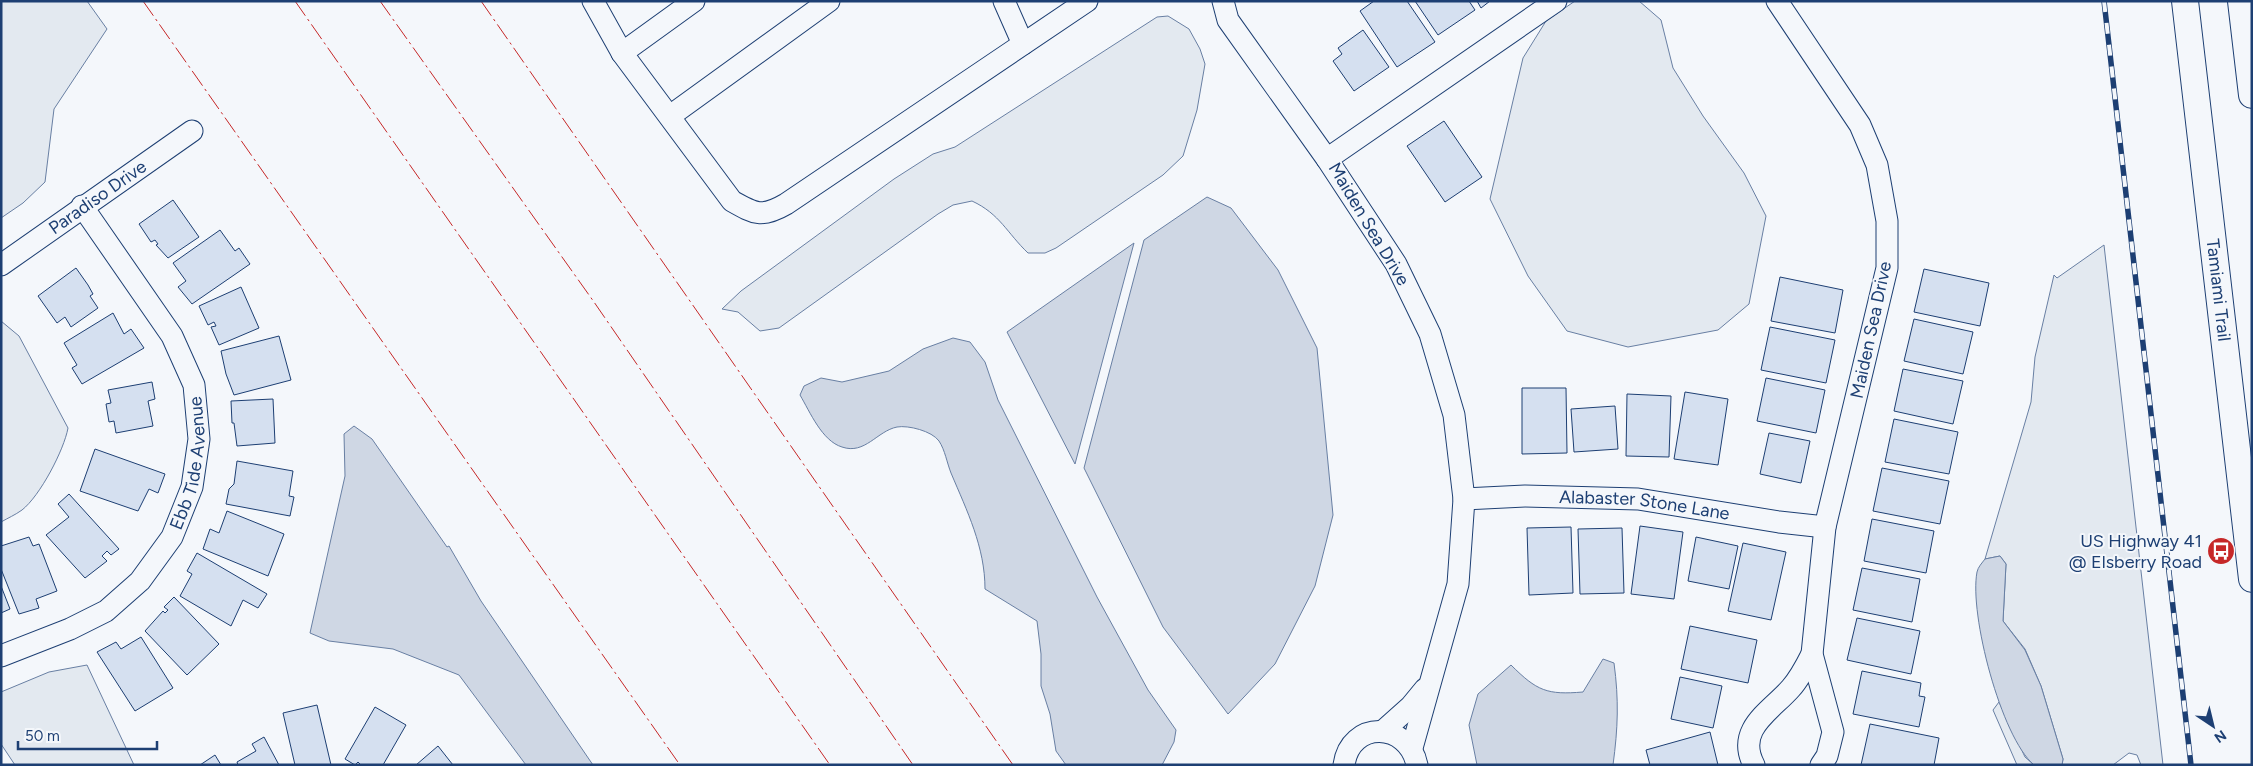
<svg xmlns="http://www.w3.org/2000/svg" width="2253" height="766" viewBox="0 0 2253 766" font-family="Figtree,sans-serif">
  <rect width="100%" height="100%" fill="#f4f7fb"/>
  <g fill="#e3e9f0" stroke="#687fa3">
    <polygon points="1,1 87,1 107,29 54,109 45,182 23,203 1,218"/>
    <polygon points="1575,1 1639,1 1661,20 1673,68 1703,116 1744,173 1766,216 1749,304 1718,330 1628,347 1567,331 1528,276 1490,199 1523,58 1546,21"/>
    <path d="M 1168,16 L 1189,29 L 1200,49 L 1205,64 L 1197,110 L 1183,156 L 1163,175 L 1056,248 L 1045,253 L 1028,253 C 1007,233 1000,214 972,201 L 953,205 L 938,214 L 779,328 L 760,331 L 738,312 L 722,309 L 741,291 L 894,179 L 933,154 L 955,147 L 1157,17 Z"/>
    <polygon points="2104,245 2163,765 2141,765 2137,755 2129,753 2113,765 2062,765 2063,759 2041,686 2025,649 2003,621 2006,564 2000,556 1985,559 2031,402 2035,357 2054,275 2057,278"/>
    <path d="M 1,321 L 19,336 L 68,428 C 64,450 40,496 22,510 C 15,515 8,518 1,522 Z"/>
    <polygon points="87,665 134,765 15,765 1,744 1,692 49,672"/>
    <polygon points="1999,702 2025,757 2034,765 2017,765 1993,710"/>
  </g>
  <g fill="#cfd7e4" stroke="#687fa3">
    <polygon points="1207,197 1231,208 1278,270 1317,348 1333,515 1315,586 1275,664 1228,714 1163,627 1084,468 1144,240"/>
    <polygon points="1134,243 1075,464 1007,332"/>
    <path d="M 953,338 L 970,342 L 985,362 L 998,400 L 1097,597 L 1148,690 L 1176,730 L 1174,742 L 1162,765 L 1066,765 L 1056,751 L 1050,714 L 1041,686 L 1041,654 L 1037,621 L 985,589 C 985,547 967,511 951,473 C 947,463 945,450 939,441 C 932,431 908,425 897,427 C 877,431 865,455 842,447 C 822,441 810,412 800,395 L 804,386 L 821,378 L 842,382 L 889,371 L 923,349 Z"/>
    <polygon points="354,426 372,439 447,547 449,546 481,601 593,765 526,765 459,675 393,649 329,641 310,633 345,476 344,434"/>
    <path d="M 2000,556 L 2006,564 L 2003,621 L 2025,650 L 2041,686 L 2063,759 L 2062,765 L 2034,765 C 2001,737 1969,614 1977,572 C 1978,567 1982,563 1985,559 Z"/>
    <path d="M 1603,659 L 1614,663 C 1619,700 1618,728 1613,765 L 1477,765 L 1469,725 L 1478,694 L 1511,665 C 1537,691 1547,695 1583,692 Z"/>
  </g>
  <g fill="#d5e0f0" stroke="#1d3f73">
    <polygon points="1374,1 1407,1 1435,42 1397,67 1360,11"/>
    <polygon points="1415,1 1469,1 1475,10 1438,35"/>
    <polygon points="1477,1 1490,1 1481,8"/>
    <polygon points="1363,30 1389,67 1354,91 1333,61 1342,54 1338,48"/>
    <polygon points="1444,121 1482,177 1445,202 1407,146"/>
    <polygon points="173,200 199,237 168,258 156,245 158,244 155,240 151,242 139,224"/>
    <polygon points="220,230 235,251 239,248 250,264 192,304 178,287 186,281 173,263"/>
    <polygon points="76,268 88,285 93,294 90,296 98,308 71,327 65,317 57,323 38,296"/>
    <polygon points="1924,269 1989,283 1980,326 1914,312"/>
    <polygon points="1780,277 1843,290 1835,333 1771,321"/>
    <polygon points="241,287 259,328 219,345 211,327 216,326 214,322 208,325 199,306"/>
    <polygon points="113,313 124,334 131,329 144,348 82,384 72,368 77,365 64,343"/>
    <polygon points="1914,319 1973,332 1963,374 1904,361"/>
    <polygon points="1770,327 1835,340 1826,383 1761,370"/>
    <polygon points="279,336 291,380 234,395 226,374 221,351"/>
    <polygon points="1903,369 1963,381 1953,424 1894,411"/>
    <polygon points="1766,378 1825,390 1816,433 1757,421"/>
    <polygon points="152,382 155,399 148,401 153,426 116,433 114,421 109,422 106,404 111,403 108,390"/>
    <polygon points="1522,388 1566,388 1567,453 1522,454"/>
    <polygon points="1685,392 1728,399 1718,465 1674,459"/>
    <polygon points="1627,394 1671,396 1669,457 1626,456"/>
    <polygon points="273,399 275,443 237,446 234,423 232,423 231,401"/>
    <polygon points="1615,406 1618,449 1574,452 1571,409"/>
    <polygon points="1894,419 1958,432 1949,474 1885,462"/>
    <polygon points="1769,433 1810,441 1801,483 1760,474"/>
    <polygon points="95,449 165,474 158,493 149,489 138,511 80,491"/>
    <polygon points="237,461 293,471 289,496 294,497 290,516 226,504 229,489 234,484"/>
    <polygon points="1882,468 1949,481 1940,524 1873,511"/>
    <polygon points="69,494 119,549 111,555 107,551 102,556 107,561 85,578 46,535 69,517 58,504"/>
    <polygon points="227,511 284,534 268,576 203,549 210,529 219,533"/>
    <polygon points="1872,519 1934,531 1926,573 1864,561"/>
    <polygon points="1640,526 1683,532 1674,599 1631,594"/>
    <polygon points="1571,527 1573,593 1529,595 1527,528"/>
    <polygon points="1622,528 1624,593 1580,594 1578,529"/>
    <polygon points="29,537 33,546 39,544 57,591 36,599 39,608 19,614 1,569 1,546"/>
    <polygon points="1696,537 1738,546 1729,589 1688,581"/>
    <polygon points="1743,543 1786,552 1771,620 1728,611"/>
    <polygon points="197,553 267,594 258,608 243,600 231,626 180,596 192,574 187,571"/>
    <polygon points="1862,568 1920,579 1912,622 1853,610"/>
    <polygon points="1,586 10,609 1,613"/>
    <polygon points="174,597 219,644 187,675 145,631 163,611 165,613 168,610 164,607"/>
    <polygon points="1857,618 1920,631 1911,674 1847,660"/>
    <polygon points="1690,626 1757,640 1748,683 1681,669"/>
    <polygon points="141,637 173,688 135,711 97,652 116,642 121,649"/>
    <polygon points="1862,671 1921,683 1919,696 1925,697 1919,727 1853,714"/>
    <polygon points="1680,677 1722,686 1713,728 1671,719"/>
    <polygon points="317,705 331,765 295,765 283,713"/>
    <polygon points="375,707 406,725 383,765 361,765 358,762 355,765 345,759"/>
    <polygon points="1870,724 1939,738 1934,765 1861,765"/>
    <polygon points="1710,732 1718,765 1650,765 1646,750"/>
    <polygon points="264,737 279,765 238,765 237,762 256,751 252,744"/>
    <polygon points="438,746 453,765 416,765"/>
    <polygon points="215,755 221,765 200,765"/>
  </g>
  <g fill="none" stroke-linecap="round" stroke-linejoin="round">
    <g stroke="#1d3f73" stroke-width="23">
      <g id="minor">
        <path d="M 593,1 L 622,53 L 732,201 C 755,214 762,218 786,204 L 1087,1"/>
        <polyline points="1004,1 1023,44"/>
        <polyline points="1223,1 1228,20 1327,159"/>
        <polyline points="1777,1 1860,125 1877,165 1887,221 1887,268 1825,527 1812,654 1833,732 1827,756 1821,765"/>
        <polyline points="622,53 694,1"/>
        <polyline points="670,116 829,1"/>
        <path id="s1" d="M 1,265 L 192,131"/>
        <path id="s2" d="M 1464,499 L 1525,496 L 1638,499 L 1779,522 L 1825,527"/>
        <path id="s3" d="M 1,656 L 70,629 L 106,611 L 140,581 L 172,537 L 192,487 L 199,439 L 194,385 L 172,336 L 82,206"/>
        <polyline points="1383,731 1411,706 1425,689"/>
        <polyline points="1412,748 1458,584 1464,499 1454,415 1430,334 1396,264 1327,159 1556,1"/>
        <path d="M 1344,765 C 1350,720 1408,721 1417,765"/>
        <path d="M 1754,765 C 1735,729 1771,711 1791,688 C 1800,678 1806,666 1812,654"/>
      </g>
    </g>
    <g stroke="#1d3f73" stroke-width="28">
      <g id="major">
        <path id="s4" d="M 2185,1 L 2252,579"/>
        <polyline points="2241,1 2252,95"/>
      </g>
    </g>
    <use href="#minor" stroke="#f4f7fb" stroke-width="21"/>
    <use href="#major" stroke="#f4f7fb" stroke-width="26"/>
    <g stroke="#1d3f73" stroke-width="5.5">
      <polyline id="rail" points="2104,1 2191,765"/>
    </g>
    <use href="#rail" stroke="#f4f7fb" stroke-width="4" stroke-dasharray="11" stroke-linecap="butt"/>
    <g stroke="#c62828" stroke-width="1" stroke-dasharray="18 4 2.5 4" stroke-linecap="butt">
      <polyline points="143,1 680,765"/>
      <polyline points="295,1 830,765"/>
      <polyline points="380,1 594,302 913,765"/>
      <polyline points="481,1 1013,765"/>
    </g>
  </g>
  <defs>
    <g id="bus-disc" transform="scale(1.4375)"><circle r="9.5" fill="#c62828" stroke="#f4f7fb"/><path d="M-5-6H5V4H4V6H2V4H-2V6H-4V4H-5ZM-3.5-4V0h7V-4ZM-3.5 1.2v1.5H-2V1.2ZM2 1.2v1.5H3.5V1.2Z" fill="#fff"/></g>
  </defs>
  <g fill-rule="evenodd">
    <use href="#bus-disc" x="2221" y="551"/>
  </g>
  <g text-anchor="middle" stroke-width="4" stroke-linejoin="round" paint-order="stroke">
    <g font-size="18" fill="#1d3f73" stroke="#f4f7fb">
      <text dy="6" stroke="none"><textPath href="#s1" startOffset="118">Paradiso Drive</textPath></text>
      <text transform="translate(1369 224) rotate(59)" y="6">Maiden Sea Drive</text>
      <text dy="6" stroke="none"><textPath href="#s4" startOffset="291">Tamiami Trail</textPath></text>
      <text transform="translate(1871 330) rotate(-78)" y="6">Maiden Sea Drive</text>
      <text dy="6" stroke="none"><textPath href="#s3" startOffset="291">Ebb Tide Avenue</textPath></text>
      <text dy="6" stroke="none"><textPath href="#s2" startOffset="181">Alabaster Stone Lane</textPath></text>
    </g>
    <g font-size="18" fill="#1d3f73" stroke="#f4f7fb" text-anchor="end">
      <text x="2202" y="547">US Highway 41<tspan x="2202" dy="21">@ Elsberry Road</tspan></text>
    </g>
  </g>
  <rect width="2253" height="766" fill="none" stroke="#1d3f73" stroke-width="5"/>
  <g transform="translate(2213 726) rotate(145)" stroke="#f4f7fb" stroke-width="4" paint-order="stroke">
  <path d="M0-4L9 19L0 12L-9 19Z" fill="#1d3f73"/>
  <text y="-8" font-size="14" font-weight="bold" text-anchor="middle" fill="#1d3f73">N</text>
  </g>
  <path d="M18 741v8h139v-8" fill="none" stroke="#1d3f73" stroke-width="2.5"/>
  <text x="25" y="741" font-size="15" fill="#1d3f73" stroke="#f4f7fb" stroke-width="4" paint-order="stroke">50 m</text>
</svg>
